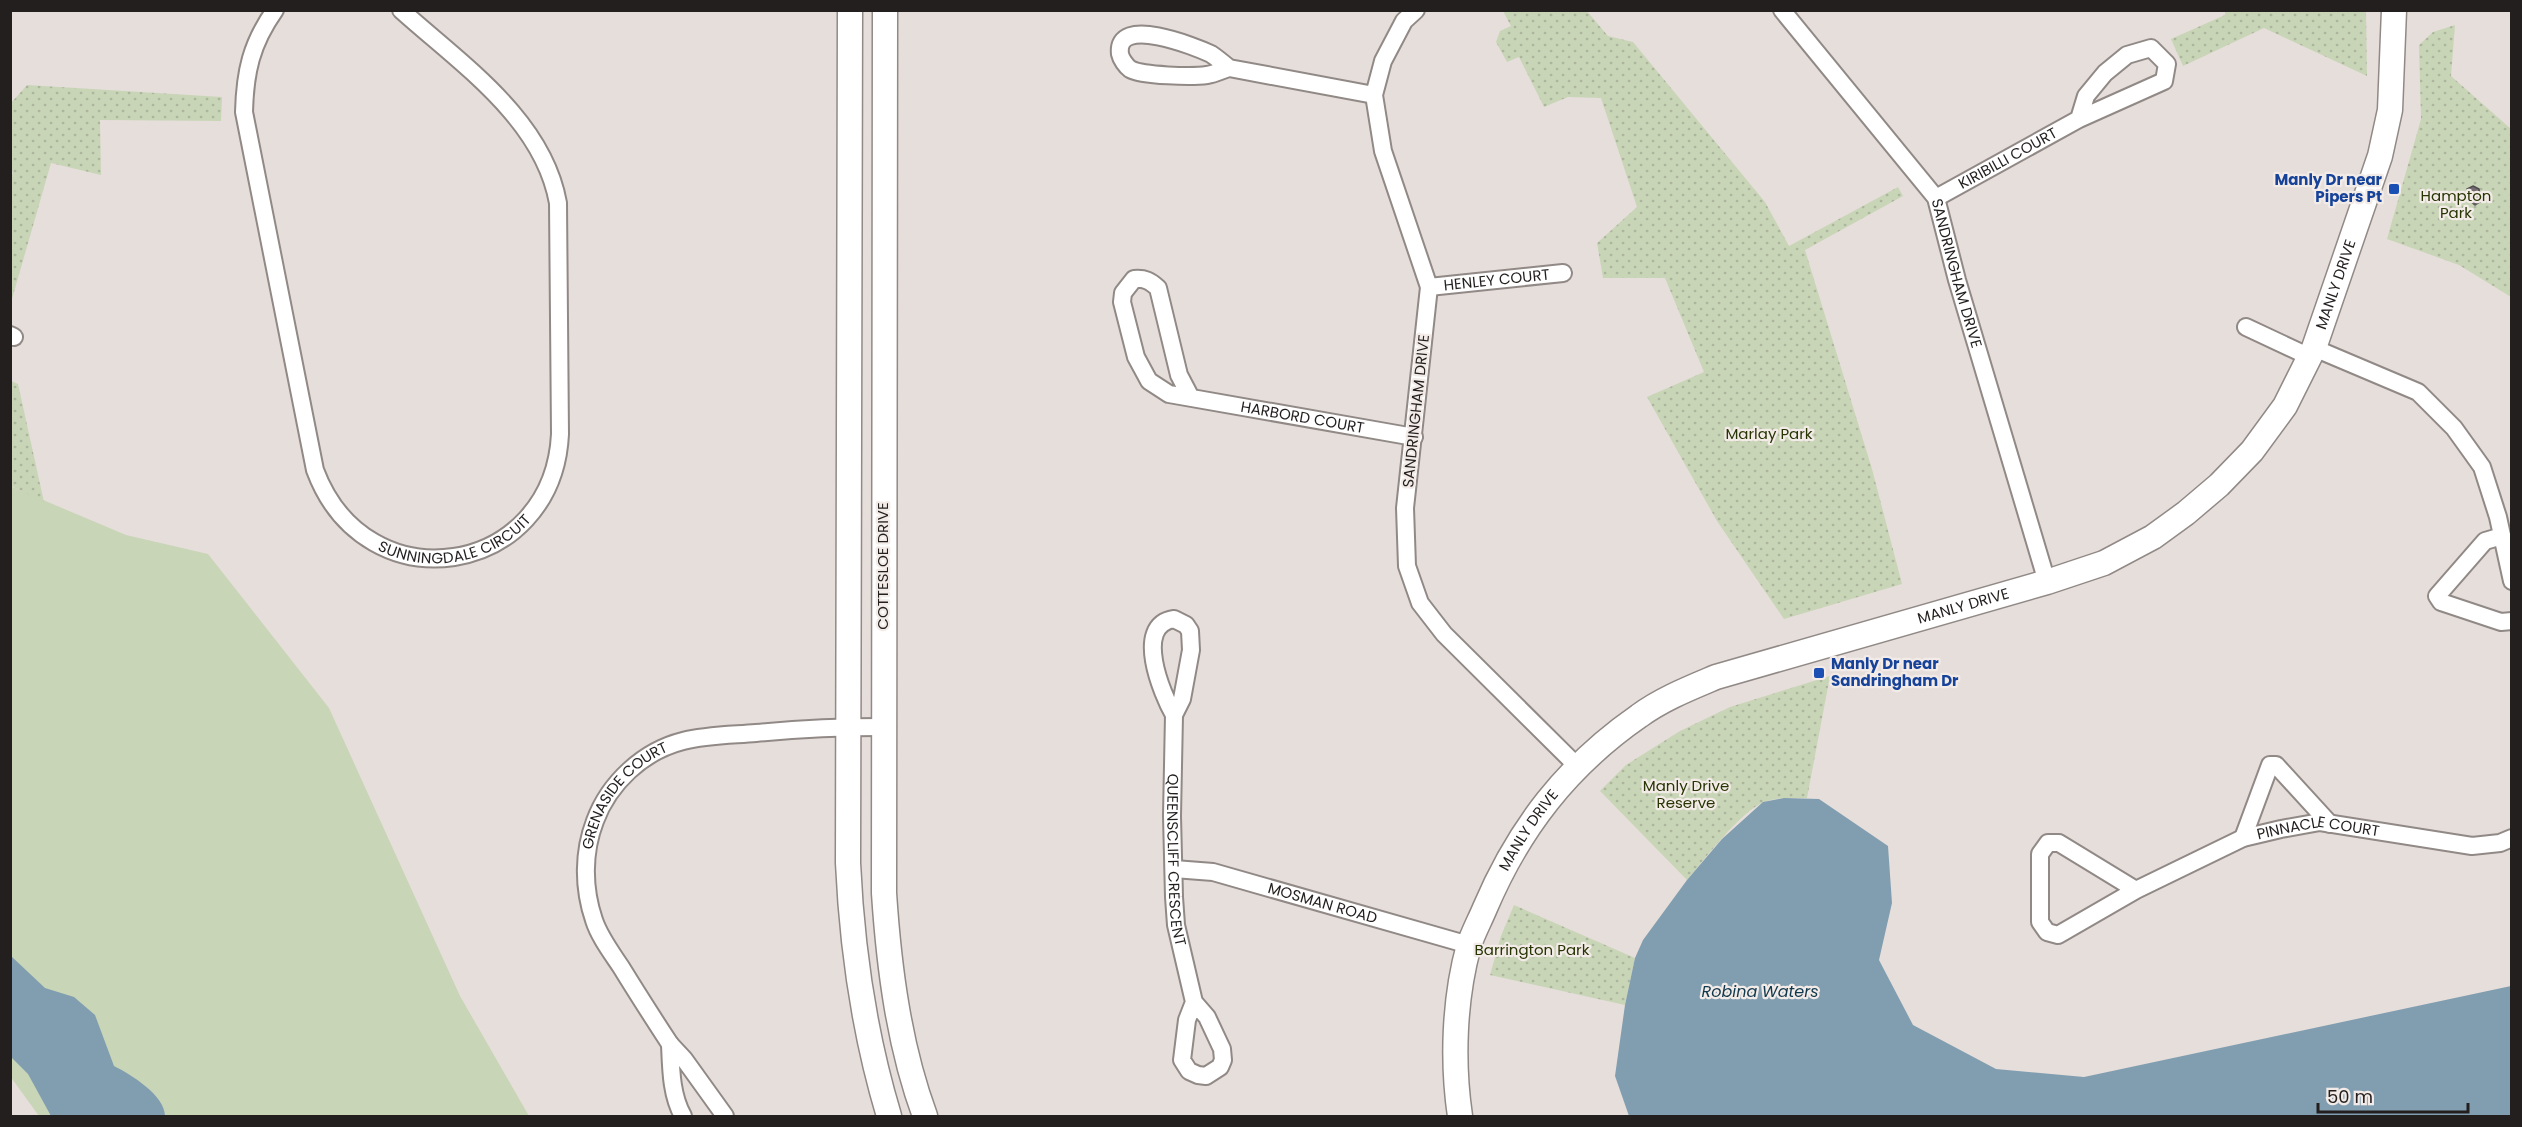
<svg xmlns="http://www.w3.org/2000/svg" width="2522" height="1127" viewBox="0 0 2522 1127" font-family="Poppins,sans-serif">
  <defs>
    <pattern id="park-dots" width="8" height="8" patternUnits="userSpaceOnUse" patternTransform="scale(1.5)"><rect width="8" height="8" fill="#c9d5b7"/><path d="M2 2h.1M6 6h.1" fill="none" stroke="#acb69d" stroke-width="1.8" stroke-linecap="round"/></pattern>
  </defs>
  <rect width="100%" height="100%" fill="#e6deda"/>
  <polygon fill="#c9d5b7" points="10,486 126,535 208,554 329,708 460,996 529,1116 39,1116 10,1076"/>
  <g fill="url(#park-dots)">
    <polygon points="1586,10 1608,36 1633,42 1765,202 1789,246 1898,187 1903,196 1805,250 1872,469 1902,584 1784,619 1717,521 1647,397 1704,372 1665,278 1603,278 1597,243 1637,207 1601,98 1568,97 1544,107 1519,57 1507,62 1496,42 1500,31 1511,26 1503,11"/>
    <polygon points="2225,11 2366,11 2367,76 2264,28 2183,66 2171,39 2225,15"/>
    <polygon points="2455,25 2451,76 2511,129 2511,297 2459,265 2387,239 2421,119 2419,45 2433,32"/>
    <polygon points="27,85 222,97 221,121 100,120 101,175 51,163 12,299 10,178 13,173 10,171 11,103"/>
    <polygon points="11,381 18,384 44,502 11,486"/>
    <path d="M 1830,676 L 1807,798 C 1793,798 1777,797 1764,802 C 1740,812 1705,859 1687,880 L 1600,791 L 1626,765 L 1680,731 L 1730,707 Z"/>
    <polygon points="1514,905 1635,958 1625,1005 1490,975 1501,936"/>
  </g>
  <g fill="#819eb1">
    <polygon points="1784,798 1819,799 1888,846 1892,903 1879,960 1913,1025 1996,1069 2084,1077 2511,986 2511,1116 1629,1116 1615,1076 1625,1005 1635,958 1643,940 1687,880 1722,839 1763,802"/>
    <path d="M 11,956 L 45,988 L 74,997 L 95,1015 L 114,1066 C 130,1074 165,1095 165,1116 L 51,1116 L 28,1074 L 11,1057 Z"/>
  </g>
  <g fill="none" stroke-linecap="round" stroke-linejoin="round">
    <g stroke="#918986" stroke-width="20">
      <g id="street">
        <path id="s1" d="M 275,10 C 251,44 245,72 244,112 L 315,470 C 366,607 553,577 560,434 L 558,203 C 543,119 461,64 401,10"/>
        <polyline points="1416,10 1404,21 1383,61 1374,95 1383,151 1429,287 1405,508 1407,566 1420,603 1444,634 1577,766"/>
        <path id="s2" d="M 1782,10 L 1936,198 L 1957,280 L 2047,582"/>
        <path d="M 1229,68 C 1223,63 1217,58 1211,54 C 1196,47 1115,14 1120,54 C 1121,59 1126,66 1130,69 C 1142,76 1193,77 1207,75 C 1215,74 1222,70 1229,68 L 1374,95"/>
        <path id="s3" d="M 1936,198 L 2079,119 L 2086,96 L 2105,73 L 2127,55 L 2151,48 L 2167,64 L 2164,81 L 2079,119"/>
        <path id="s4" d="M 1429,287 L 1563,273"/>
        <polyline points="2246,327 2310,357"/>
        <polyline points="10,335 14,337"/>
        <polyline points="2314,348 2418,392 2454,428 2482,467 2498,517 2512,581"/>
        <path id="s5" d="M 1190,396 L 1179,375 L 1158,288 C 1150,281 1145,278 1134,279 L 1123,293 L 1122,302 L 1136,357 L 1149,381 L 1169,394 L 1414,437"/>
        <polyline points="2502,536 2485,541 2437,596 2441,602 2501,622 2512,621"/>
        <path id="s6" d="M 1174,715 C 1162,694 1133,625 1174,619 L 1186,625 L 1190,631 L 1191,650 L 1182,699 L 1174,715 L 1172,816 L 1174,897 L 1176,925 L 1194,1002 L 1207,1017 L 1222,1049 L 1223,1060 L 1220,1067 L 1206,1076 L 1198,1075 L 1189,1071 L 1182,1060 L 1187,1020 L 1194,1002"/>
        <polyline points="2243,838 2270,765 2276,765 2330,824"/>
        <path id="s7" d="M 1174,869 L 1213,872 L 1469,945"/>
        <path id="s8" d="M 2136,890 L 2059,843 L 2048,843 L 2040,854 L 2040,922 L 2047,932 L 2058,935 L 2136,890 L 2243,838 L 2281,829 L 2320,822 L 2472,846 L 2500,843 L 2512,838"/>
        <path id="s9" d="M 670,1044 C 653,1018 637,993 621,967 C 611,952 599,936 594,920 C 583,888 583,852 595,821 C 609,783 643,751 683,741 C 706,735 732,735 756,733 C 798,729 841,727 883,727"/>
        <path d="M 683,1116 C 671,1095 671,1068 670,1044 L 684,1059 L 725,1116"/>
      </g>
    </g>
    <g stroke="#918986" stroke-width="27">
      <g id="secondary">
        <path d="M 850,10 L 848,863 C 852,950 864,1033 889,1116"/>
        <path d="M 885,10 L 884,893 C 889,968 899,1046 925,1116"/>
        <path id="s10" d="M 1460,1116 C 1452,1062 1454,999 1469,945 C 1473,933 1480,920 1485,908 C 1519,828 1567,766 1639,716 C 1662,699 1690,688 1716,677 L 2047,582 L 2104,563 L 2153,537 L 2186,513 L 2219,485 L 2252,451 L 2285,406 L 2314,348 L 2380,156 L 2390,110 L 2394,10"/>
      </g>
    </g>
    <use href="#street" stroke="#fff" stroke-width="16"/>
    <use href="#secondary" stroke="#fff" stroke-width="24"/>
  </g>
  <polygon fill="#625c5f" points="2479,189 2481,194 2481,202 2475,206 2469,201 2467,196"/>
  <polygon fill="#504b4e" points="2479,189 2481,194 2481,202 2479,197"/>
  <polygon fill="#726b6f" stroke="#504b4e" stroke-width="1.5" points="2473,186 2479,189 2479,197 2473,200 2467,196 2467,189"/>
  <g fill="#1a4fb4" stroke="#f3ebe7" stroke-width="2">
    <rect x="2388" y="183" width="12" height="12" rx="3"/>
    <rect x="1813" y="667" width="12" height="12" rx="3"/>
  </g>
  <g text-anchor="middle" stroke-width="4.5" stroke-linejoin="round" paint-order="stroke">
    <g font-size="15" fill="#221f1e" stroke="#f3ebe7">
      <text dy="5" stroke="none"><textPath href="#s3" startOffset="82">KIRIBILLI COURT</textPath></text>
      <text dy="5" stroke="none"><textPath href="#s2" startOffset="321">SANDRINGHAM DRIVE</textPath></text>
      <text dy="5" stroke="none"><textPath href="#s4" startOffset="68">HENLEY COURT</textPath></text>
      <text dy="5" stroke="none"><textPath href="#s10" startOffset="1328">MANLY DRIVE</textPath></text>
      <text transform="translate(1416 411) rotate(-84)" y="5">SANDRINGHAM DRIVE</text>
      <text dy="5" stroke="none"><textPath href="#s5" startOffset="410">HARBORD COURT</textPath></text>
      <text dy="5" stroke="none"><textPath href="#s1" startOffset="656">SUNNINGDALE CIRCUIT</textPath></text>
      <text transform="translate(883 566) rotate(-90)" y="5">COTTESLOE DRIVE</text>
      <text dy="5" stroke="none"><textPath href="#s10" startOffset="806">MANLY DRIVE</textPath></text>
      <text dy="5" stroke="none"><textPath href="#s9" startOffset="285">GRENASIDE COURT</textPath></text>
      <text dy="5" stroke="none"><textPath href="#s10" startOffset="302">MANLY DRIVE</textPath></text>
      <text dy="5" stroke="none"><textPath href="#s8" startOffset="492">PINNACLE COURT</textPath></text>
      <text dy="5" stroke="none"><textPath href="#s6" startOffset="363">QUEENSCLIFF CRESCENT</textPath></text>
      <text dy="5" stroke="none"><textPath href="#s7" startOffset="153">MOSMAN ROAD</textPath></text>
    </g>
    <g font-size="15" font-weight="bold" fill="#164399" stroke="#f3ebe7" text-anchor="end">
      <text x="2382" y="185">Manly Dr near<tspan x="2382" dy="17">Pipers Pt</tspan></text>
      <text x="1831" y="669" text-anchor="start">Manly Dr near<tspan x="1831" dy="17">Sandringham Dr</tspan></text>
    </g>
    <g font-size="15" fill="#273503" stroke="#f3ebe7">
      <text x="2456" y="201">Hampton<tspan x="2456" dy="17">Park</tspan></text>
      <text x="1769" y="439">Marlay Park</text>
      <text x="1686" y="791">Manly Drive<tspan x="1686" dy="17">Reserve</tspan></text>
      <text x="1532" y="955">Barrington Park</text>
    </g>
    <g font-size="16" font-style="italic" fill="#10384d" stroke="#f3ebe7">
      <text x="1760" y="997">Robina Waters</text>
    </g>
  </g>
  <rect width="2522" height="1127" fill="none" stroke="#221f1e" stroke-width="24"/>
  <path d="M2318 1103v9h150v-9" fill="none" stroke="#221f1e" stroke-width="3"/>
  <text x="2327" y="1103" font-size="18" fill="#221f1e" stroke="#f3ebe7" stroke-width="4.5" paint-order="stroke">50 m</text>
</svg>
